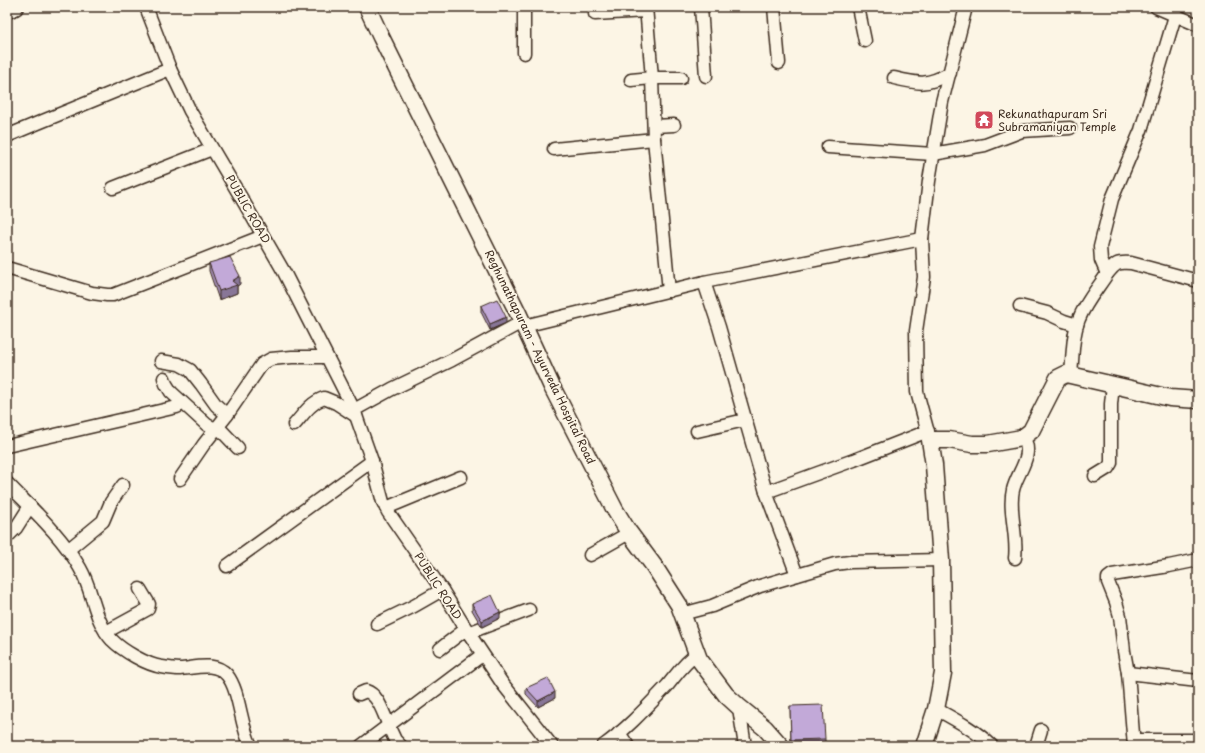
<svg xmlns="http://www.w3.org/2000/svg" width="1205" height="753" viewBox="0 0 1205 753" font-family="'Playpen Sans',sans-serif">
  <rect width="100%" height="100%" fill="#fcf5e5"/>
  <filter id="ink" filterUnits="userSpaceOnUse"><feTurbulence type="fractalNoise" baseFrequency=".025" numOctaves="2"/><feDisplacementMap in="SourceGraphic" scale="8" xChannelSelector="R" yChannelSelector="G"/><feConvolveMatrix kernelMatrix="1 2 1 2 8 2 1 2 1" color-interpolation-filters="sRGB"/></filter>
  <g filter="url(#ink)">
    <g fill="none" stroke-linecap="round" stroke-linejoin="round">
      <g stroke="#3b2a1e" stroke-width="15">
        <g id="minor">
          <polyline points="146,7 170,69 190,111 242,199 284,272 354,410 372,461 383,502 388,512 442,590 466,629 502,683 552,746"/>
          <polyline points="646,7 652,78 654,139 669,291"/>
          <polyline points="701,7 706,76"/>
          <polyline points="774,7 779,63"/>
          <polyline points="858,7 865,41"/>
          <polyline points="1156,7 1198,25"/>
          <polyline points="595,14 646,11"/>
          <path d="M 1175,16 L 1141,130 L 1112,199 L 1100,247 L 1101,260 L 1107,274 C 1116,263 1117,262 1131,263 L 1198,281"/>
          <polyline points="524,53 524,7"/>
          <path d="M 894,78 C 919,84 927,86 950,73"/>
          <polyline points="631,80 652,78 681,78"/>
          <polyline points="655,126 674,125"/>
          <polyline points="7,136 38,123 170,69"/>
          <polyline points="828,147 933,154 985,145 1022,131 1070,128"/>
          <polyline points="554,149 654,139"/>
          <polyline points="113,188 212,149"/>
          <polyline points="7,268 92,293 107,295 113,295 263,236"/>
          <polyline points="704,282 719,327 766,492 797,575"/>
          <polyline points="1020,306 1047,313 1064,321 1077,325"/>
          <polyline points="524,326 704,282 922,239"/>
          <polyline points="161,361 179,364 190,370 201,384 216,405 227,415"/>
          <path d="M 1071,374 C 1073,356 1072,336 1079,319 C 1085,303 1098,288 1107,274"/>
          <polyline points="164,378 166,384 171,392 207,425 216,429"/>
          <polyline points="354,410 392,389 452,360 522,322"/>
          <path d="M 294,425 C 303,415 310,403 324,398 L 336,403 L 356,416"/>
          <polyline points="218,427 238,448"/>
          <polyline points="697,431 745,420"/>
          <polyline points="930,440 917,392 916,331 924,277 922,239 929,181 942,102 966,7"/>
          <polyline points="7,446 177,407"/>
          <polyline points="1095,476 1108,468 1111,463 1111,404 1113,385"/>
          <polyline points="180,479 204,444 227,415 262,364 271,359 292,357 326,357"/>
          <path d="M 7,483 C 33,510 62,536 80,568 C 93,590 94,621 112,640 C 123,651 147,665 162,667 C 168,668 175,669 180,669 C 195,668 215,661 227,675 C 240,691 240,725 251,746"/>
          <polyline points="766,492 854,460 928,431"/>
          <polyline points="386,508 461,477"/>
          <polyline points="7,537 16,528 30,506"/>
          <polyline points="69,549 103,521 111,502 123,485"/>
          <polyline points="590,555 629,533"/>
          <path d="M 1015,558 C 1018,536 1008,510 1013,490 C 1017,472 1035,455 1023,437"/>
          <polyline points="227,566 372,461"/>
          <polyline points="682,614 712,606 760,586 835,564 850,562 941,560"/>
          <polyline points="377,624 414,606 442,590"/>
          <polyline points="106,632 148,609 149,604 140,589"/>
          <polyline points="468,633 529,610"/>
          <polyline points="440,649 466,629"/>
          <polyline points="1128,673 1198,681"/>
          <path d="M 359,694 L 366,691 C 379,695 383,714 389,725"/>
          <polyline points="739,708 745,746"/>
          <path d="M 936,709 C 956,720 975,730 992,746"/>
          <polyline points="388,725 395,740 401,746"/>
          <polyline points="619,733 628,746"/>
          <polyline points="1134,740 1198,740"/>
          <polyline points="361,746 482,655"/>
          <path d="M 603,746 C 627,729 647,707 667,686 C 676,675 685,662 697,654"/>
          <polyline points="1036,746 1041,730"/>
          <polyline points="1134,746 1128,673 1124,651 1120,616 1116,602 1108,582 1108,578 1112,575 1169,566 1198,560"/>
        </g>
      </g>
      <g stroke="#3b2a1e" stroke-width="19">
        <g id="major">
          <polyline points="367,7 381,37 518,313 552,387 615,510 628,531 654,566 679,605 699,659 726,695 738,706 765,728 781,746"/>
          <polyline points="7,10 15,7"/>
          <polyline points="924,746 936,709 943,673 941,560 934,465 930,440 949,440 972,444 988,444 1022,438 1031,431 1058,378 1066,374 1170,398 1198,400"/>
        </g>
      </g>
      <use href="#minor" stroke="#fcf5e5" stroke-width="12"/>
      <use href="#major" stroke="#fcf5e5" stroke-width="16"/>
    </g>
    <g fill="#a791ba" stroke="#3b2a1e">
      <polygon points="209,263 240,284 237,286 237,293 219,300 209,271"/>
      <polygon points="481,306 506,323 490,330 481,312"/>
      <polygon points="472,604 500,618 482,627 472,610"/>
      <polygon points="526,688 555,698 538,707 526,694"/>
      <polygon points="790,706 825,739 825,746 791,746"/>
    </g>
    <g fill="#887697" stroke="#3b2a1e">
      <polygon points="240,276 240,284 237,286 237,293 219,300 219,291 232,281"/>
      <polygon points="506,317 506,323 490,330 490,324"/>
      <polygon points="500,612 500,618 482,627 482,621"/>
      <polygon points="555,692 555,698 538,707 538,701"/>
    </g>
    <g fill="#c2a9d8" stroke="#3b2a1e">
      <polygon points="230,257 240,276 232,281 237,285 219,291 209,263"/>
      <polygon points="497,299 506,317 490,324 481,306"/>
      <polygon points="492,595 500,612 482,621 472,604"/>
      <polygon points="548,678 555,692 538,701 526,688"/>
      <polygon points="823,705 825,739 791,740 790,706"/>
    </g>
  </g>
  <defs>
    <g id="temple-square" transform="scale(1)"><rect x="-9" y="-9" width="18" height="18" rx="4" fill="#d1495b" stroke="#fcf5e5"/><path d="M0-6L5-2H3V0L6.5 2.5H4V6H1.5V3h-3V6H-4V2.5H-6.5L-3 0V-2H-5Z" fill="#fff"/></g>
  </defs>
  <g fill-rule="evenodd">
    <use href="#temple-square" x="984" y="120"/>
  </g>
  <g text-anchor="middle" stroke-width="3.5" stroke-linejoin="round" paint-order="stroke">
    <g font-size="11" fill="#3b2a1e" stroke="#fcf5e5" text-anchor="start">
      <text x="998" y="118">Rekunathapuram Sri<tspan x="998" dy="13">Subramaniyan Temple</tspan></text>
    </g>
    <g font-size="11" fill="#3b2a1e" stroke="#fcf5e5">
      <text transform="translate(248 209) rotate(60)" y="4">PUBLIC ROAD</text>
      <text transform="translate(540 357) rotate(64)" y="4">Reghunathapuram - Ayurveda Hospital Road</text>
      <text transform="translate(438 586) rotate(57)" y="4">PUBLIC ROAD</text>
    </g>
  </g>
  <rect width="1205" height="753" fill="none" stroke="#fcf5e5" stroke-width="24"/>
  <rect x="12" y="12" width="1181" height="729" fill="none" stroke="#3b2a1e" stroke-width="1.5" filter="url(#ink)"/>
</svg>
